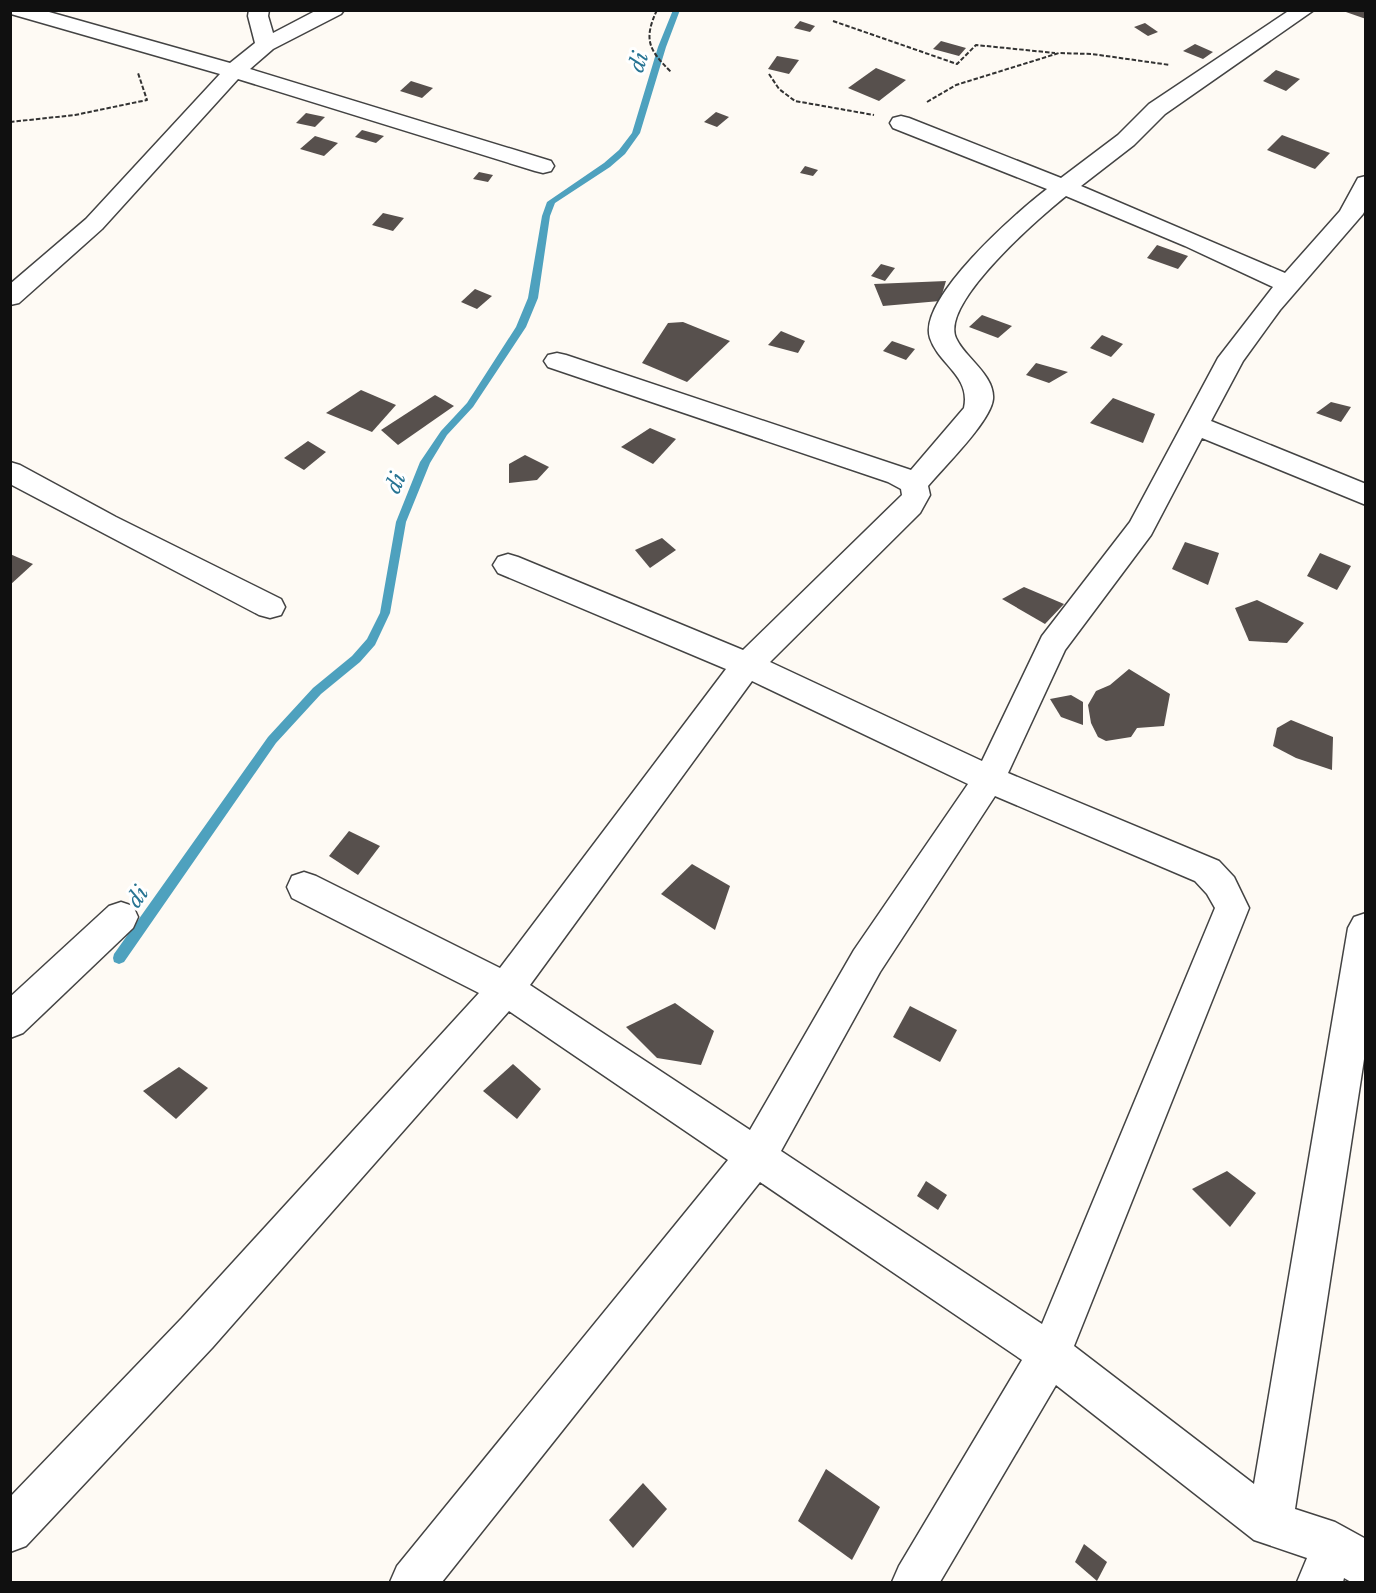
<svg xmlns="http://www.w3.org/2000/svg" width="1376" height="1593" viewBox="0 0 1376 1593" font-family="'Libre Baskerville',serif">
  <rect width="100%" height="100%" fill="#fefaf4"/>
  <g fill="none" stroke-linecap="round" stroke-linejoin="round">
    <polygon fill="#4ea1be" fill-rule="evenodd" points="673,10 680,10 666,47 640,133 625,154 610,167 555,203 550,216 538,298 526,327 473,407 447,435 430,463 406,522 390,613 375,645 360,662 321,694 276,743 124,962 119,964 114,962 113,958 114,954 268,737 313,688 352,656 367,639 380,613 396,522 420,462 441,431 467,403 516,327 528,298 542,216 547,202 604,163 619,150 632,133 658,47"/>
  </g>
  <g fill="#57504d">
    <polygon points="1343,10 1366,10 1366,19 1343,11"/>
    <polygon points="800,21 815,26 810,32 794,28"/>
    <polygon points="1145,23 1158,32 1148,36 1134,27"/>
    <polygon points="941,41 966,48 959,56 933,49"/>
    <polygon points="1195,44 1213,52 1203,59 1183,51"/>
    <polygon points="777,56 799,60 789,74 768,69"/>
    <polygon points="876,68 906,80 879,101 848,88"/>
    <polygon points="1276,70 1300,79 1286,91 1263,81"/>
    <polygon points="411,81 433,88 422,98 400,91"/>
    <polygon points="716,112 729,117 717,127 704,122"/>
    <polygon points="306,113 325,117 315,127 296,123"/>
    <polygon points="362,130 384,136 376,143 355,137"/>
    <polygon points="1282,135 1330,153 1315,169 1267,150"/>
    <polygon points="315,136 338,143 324,156 300,149"/>
    <polygon points="805,166 818,170 813,176 800,173"/>
    <polygon points="479,172 493,175 488,182 473,179"/>
    <polygon points="383,213 404,218 393,231 372,225"/>
    <polygon points="1157,245 1188,256 1178,269 1147,258"/>
    <polygon points="881,264 895,268 885,281 871,276"/>
    <polygon points="946,281 940,301 883,306 874,284"/>
    <polygon points="475,289 492,296 477,309 461,302"/>
    <polygon points="982,315 1012,326 998,338 969,327"/>
    <polygon points="683,322 730,341 687,382 642,363 668,323"/>
    <polygon points="781,331 805,341 798,353 768,345"/>
    <polygon points="1102,335 1123,344 1111,357 1090,348"/>
    <polygon points="892,341 915,349 906,360 883,351"/>
    <polygon points="1036,363 1068,372 1049,383 1026,375"/>
    <polygon points="361,390 396,405 372,432 326,413"/>
    <polygon points="435,395 454,406 398,445 381,430"/>
    <polygon points="1113,398 1155,414 1143,443 1090,423"/>
    <polygon points="1331,402 1351,407 1341,422 1316,413"/>
    <polygon points="650,428 676,439 653,464 621,447"/>
    <polygon points="308,441 326,452 304,470 284,458"/>
    <polygon points="525,455 549,467 537,480 509,483 509,464"/>
    <polygon points="662,538 676,550 650,568 635,550"/>
    <polygon points="1185,542 1219,553 1208,585 1172,569"/>
    <polygon points="1320,553 1351,566 1337,590 1307,576"/>
    <polygon points="10,554 33,564 10,585"/>
    <polygon points="1024,587 1064,604 1045,624 1002,599"/>
    <polygon points="1257,600 1304,623 1287,643 1249,641 1235,608"/>
    <polygon points="1129,669 1170,694 1164,726 1137,728 1131,737 1106,741 1098,737 1091,723 1088,705 1096,691 1110,685"/>
    <polygon points="1071,695 1083,702 1083,725 1061,717 1050,699"/>
    <polygon points="1291,720 1333,737 1332,770 1296,758 1273,746 1277,728"/>
    <polygon points="349,831 380,846 358,875 329,856"/>
    <polygon points="692,864 730,886 715,930 661,894"/>
    <polygon points="675,1003 714,1031 701,1065 657,1058 626,1027"/>
    <polygon points="910,1006 957,1030 940,1062 893,1037"/>
    <polygon points="513,1064 541,1089 517,1119 483,1091"/>
    <polygon points="179,1067 208,1088 176,1119 143,1091"/>
    <polygon points="1227,1171 1256,1193 1230,1227 1192,1189"/>
    <polygon points="926,1181 947,1195 938,1210 917,1196"/>
    <polygon points="826,1469 880,1507 852,1560 798,1521"/>
    <polygon points="643,1483 667,1509 633,1548 609,1520"/>
    <polygon points="1084,1544 1107,1562 1097,1581 1075,1562"/>
  </g>
  <g fill="none" stroke-linecap="round" stroke-linejoin="round">
    <g stroke="#434343" stroke-width="3">
      <g id="minor">
        <polygon points="10,10 42,10 230,63 255,43 248,16 249,10 269,10 268,16 273,33 317,10 344,10 341,14 273,49 250,69 551,161 554,166 551,171 543,173 535,171 238,79 102,229 19,303 10,305 10,284 86,219 220,74 11,14"/>
        <path d="M 1290,10 L 1314,10 L 1165,114 L 1134,145 L 1081,186 L 1285,273 L 1340,211 L 1358,178 L 1366,176 L 1366,208 L 1363,214 L 1280,310 L 1243,361 L 1211,421 L 1366,484 L 1366,505 L 1202,438 L 1151,535 L 1065,650 L 1008,773 L 1219,861 L 1234,877 L 1249,908 L 1074,1346 L 1254,1484 L 1348,928 L 1354,917 L 1366,913 L 1366,1046 L 1295,1509 L 1335,1522 L 1366,1539 L 1366,1582 L 1351,1582 L 1344,1578 L 1343,1582 L 1297,1582 L 1307,1558 L 1254,1540 L 1056,1385 L 940,1582 L 892,1582 L 899,1566 L 1022,1360 L 760,1182 L 442,1582 L 390,1582 L 397,1566 L 728,1160 L 509,1011 L 212,1348 L 26,1546 L 10,1552 L 10,1497 L 182,1318 L 479,993 L 292,898 L 287,887 L 292,876 L 304,872 L 316,876 L 500,968 L 726,669 L 498,573 L 493,565 L 498,557 L 508,554 L 518,557 L 743,650 L 902,495 L 901,489 L 888,482 L 548,367 L 544,361 L 548,355 L 557,353 L 566,355 L 911,470 L 964,408 C 971,376 939,365 930,338 C 917,299 1018,211 1047,189 L 893,128 L 890,123 L 893,118 L 901,116 L 909,118 L 1061,178 L 1118,135 L 1149,104 ZM 1066,196 L 1185,246 L 1273,287 L 1218,358 L 1130,522 L 1042,636 L 982,761 L 770,662 L 920,513 L 930,495 L 928,486 C 944,467 991,421 993,399 C 995,375 965,358 956,338 C 940,303 1040,217 1066,196 ZM 752,681 L 968,784 L 854,950 L 750,1130 L 530,985 ZM 995,796 L 1195,881 L 1207,894 L 1215,908 L 1042,1324 L 781,1151 L 880,972 Z"/>
        <polygon points="10,462 20,465 116,517 281,599 285,607 281,615 270,618 259,615 10,484"/>
      </g>
    </g>
    <g stroke="#434343" stroke-width="3">
      <polygon id="tertiary" points="121,902 133,906 138,917 133,928 23,1033 10,1038 10,997 109,906"/>
    </g>
    <g stroke="#323232" stroke-width="2" stroke-dasharray="4.5 2" stroke-linecap="butt">
      <path d="M 657,10 C 643,40 649,50 671,72"/>
      <polyline points="833,21 957,64 976,45 1055,53"/>
      <polyline points="769,74 779,89 795,101 874,115"/>
      <polyline points="927,102 956,85 1059,53 1092,54 1170,65"/>
      <polyline points="10,122 75,115 147,100 138,73"/>
    </g>
    <use href="#minor" fill="#fff" fill-rule="evenodd"/>
    <use href="#tertiary" fill="#fff" fill-rule="evenodd"/>
  </g>
  <g text-anchor="middle" stroke-width="6" stroke-linejoin="round" paint-order="stroke">
    <g font-size="21" font-style="italic" fill="#277493" stroke="#fff">
      <text transform="translate(639 62) rotate(-72)" y="7">di</text>
      <text transform="translate(396 483) rotate(-68)" y="7">di</text>
      <text transform="translate(138 897) rotate(-55)" y="7">di</text>
    </g>
  </g>
  <rect width="1376" height="1593" fill="none" stroke="#101010" stroke-width="24"/>
</svg>
